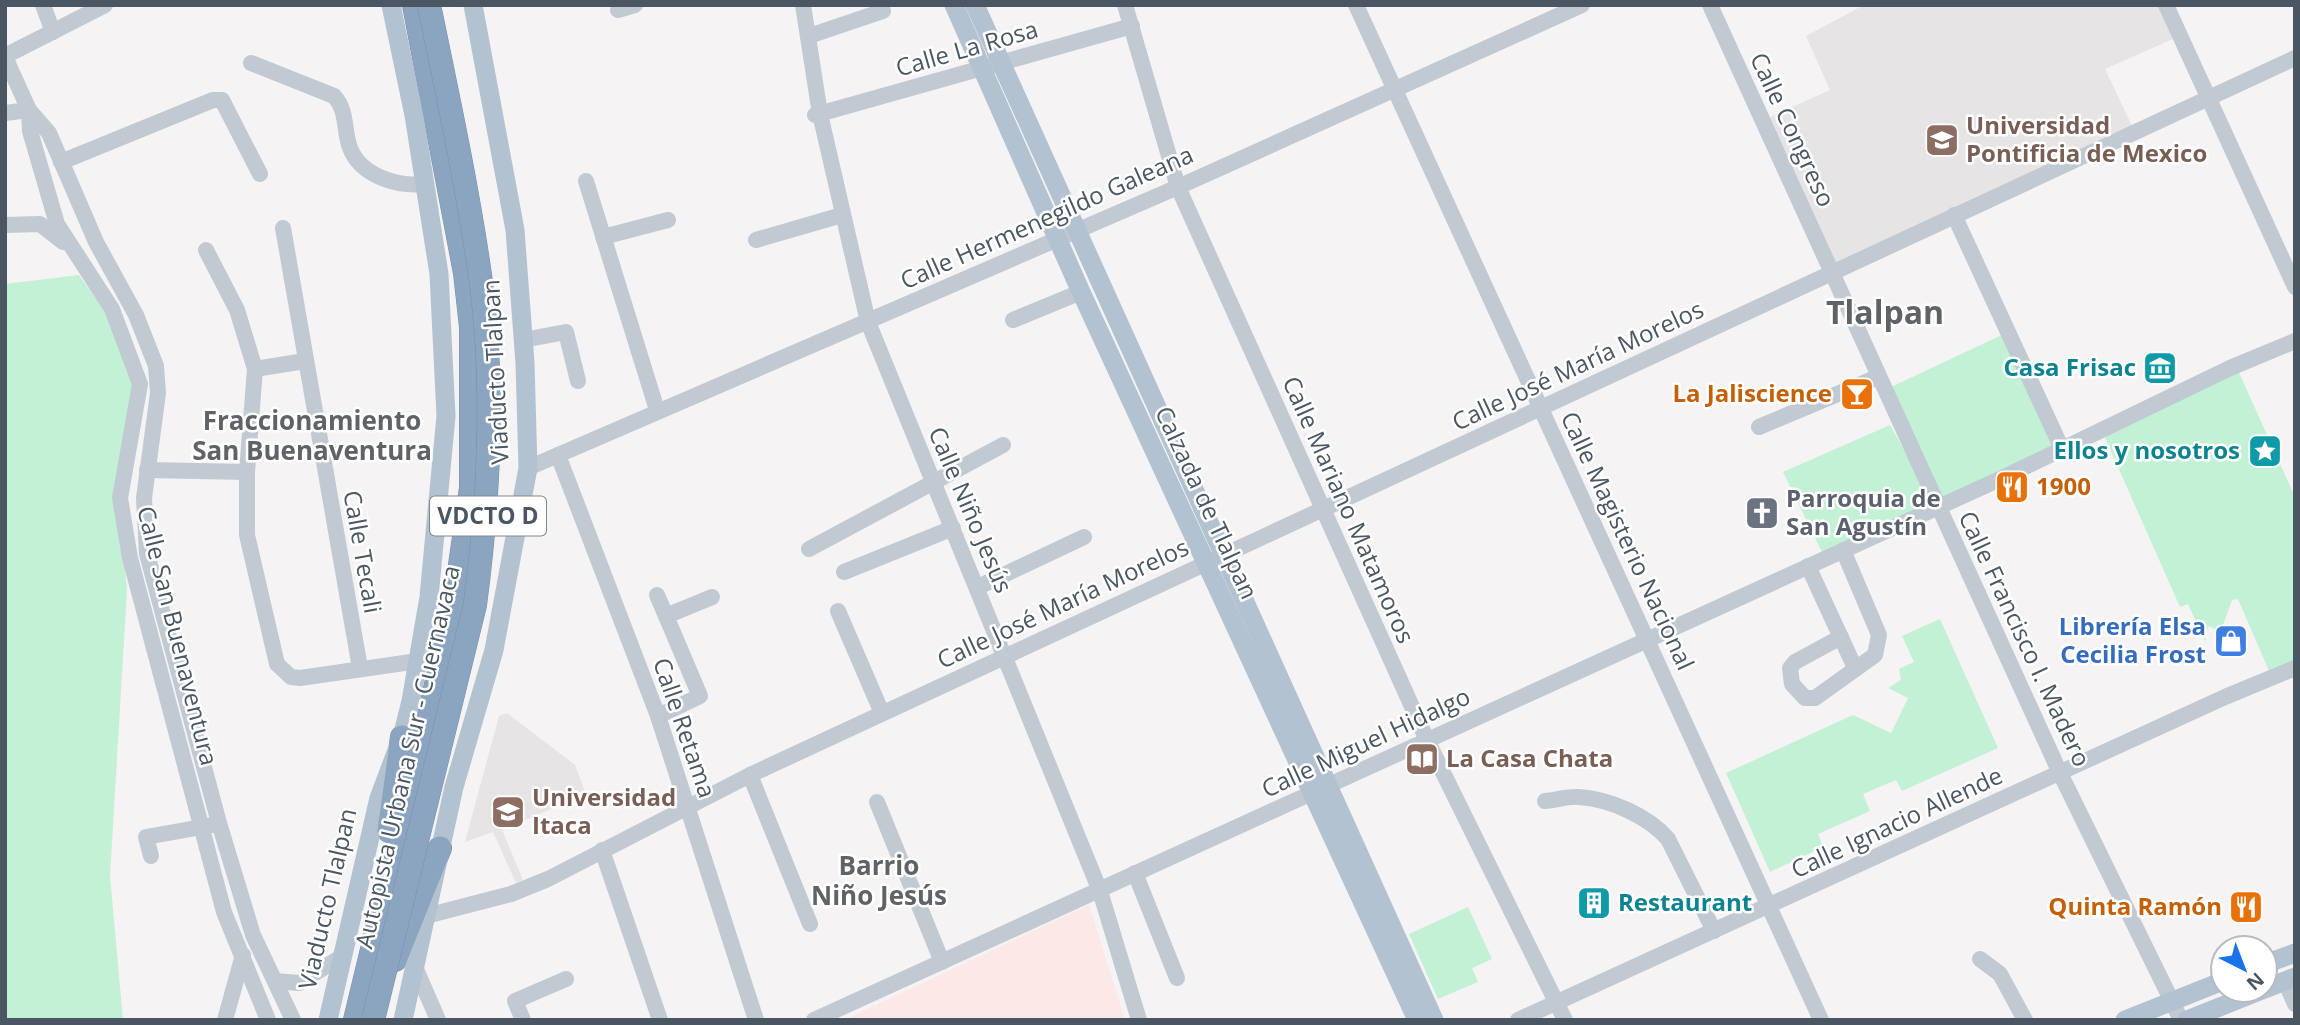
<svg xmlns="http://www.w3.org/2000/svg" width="2300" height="1025" viewBox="0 0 2300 1025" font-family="'Open Sans',sans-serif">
  <rect width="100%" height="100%" fill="#f5f3f3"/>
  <g fill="#e6e4e5">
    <polygon points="1864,5 2160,5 2175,38 2105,69 2132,126 1837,265 1770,117 1830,90 1806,36"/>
    <polygon points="507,713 575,765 586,794 502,830 523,880 516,883 493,832 465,842 499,716"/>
  </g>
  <polygon fill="#fce8e6" points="1089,905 1125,1020 844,1020"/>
  <g fill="#c3f1d5">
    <polygon points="79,275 106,313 138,397 122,531 127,590 110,876 123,1020 5,1020 5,284"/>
    <polygon points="2004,334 2061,449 1938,504 1891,387"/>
    <polygon points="2236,366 2295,497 2295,660 2269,671 2238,599 2232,600 2221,631 2208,626 2205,641 2188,604 2180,607 2102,431"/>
    <polygon points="1890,425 1935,505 1823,554 1783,472"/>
    <polygon points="1940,619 1998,748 1902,791 1896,780 1863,794 1870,811 1818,834 1823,847 1770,872 1726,773 1853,715 1891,733 1908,698 1888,688 1901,680 1899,669 1914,662 1902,636"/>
    <polygon points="1468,907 1492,959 1472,968 1478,982 1438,999 1409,934"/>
  </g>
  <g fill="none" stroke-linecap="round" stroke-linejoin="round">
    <g stroke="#7690ad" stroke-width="24">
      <g id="highway">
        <polyline points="389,831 402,737"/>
        <polyline points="395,960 440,848"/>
        <polyline points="355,1020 453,614 471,488 471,327 465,273 414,5"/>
      </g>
    </g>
    <g stroke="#c1cad2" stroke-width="16">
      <polyline points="43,5 53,32"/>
      <polyline points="803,5 820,114 868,322 1100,891 1139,1020"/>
      <polyline points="1125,5 1178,187 1427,740 1565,1020"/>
      <polyline points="1356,5 1821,1020"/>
      <polyline points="1710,5 2060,773 2181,1020"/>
      <polyline points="2166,5 2295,287"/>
      <polyline points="618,10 635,5"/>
      <polyline points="809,36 883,11"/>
      <polyline points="5,56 105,5"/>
      <polyline points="5,57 29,110 30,131 57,224 112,309 140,384 120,498 130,558 224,912 268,1020"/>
      <path d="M 251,63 L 334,96 C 348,111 343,129 350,148 C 361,176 397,187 425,184"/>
      <polyline points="29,110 49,133 96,242 136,315 156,366 158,393 144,498 147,554 219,823 253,935 293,1020"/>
      <polyline points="5,113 29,110"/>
      <polyline points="815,115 1132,26"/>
      <polyline points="61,162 213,100 222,100 260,174"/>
      <polyline points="586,181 657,410"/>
      <polyline points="1954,215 2062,449"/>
      <polyline points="5,225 40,224 63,242"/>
      <polyline points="283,228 360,668"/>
      <polyline points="603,237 668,220"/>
      <polyline points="756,240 842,215"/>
      <polyline points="206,250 237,310 255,369 247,472 247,535 277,664 291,677 300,678 418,661"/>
      <polyline points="1013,320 1081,292"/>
      <polyline points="523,340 566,332 578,381"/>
      <polyline points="255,369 305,361"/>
      <polyline points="1759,427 1878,377"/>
      <polyline points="558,455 658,716 756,1020"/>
      <polyline points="528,468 1178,187 1582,5"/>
      <polyline points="147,470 247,472"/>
      <polyline points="809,549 1003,445"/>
      <polyline points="1808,566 1855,668"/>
      <polyline points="844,572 953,528"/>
      <polyline points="978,587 1084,537"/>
      <polyline points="657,595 666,616"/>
      <polyline points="838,611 882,713"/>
      <polyline points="1841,637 1795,662 1790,668 1792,684 1805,698 1815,698 1875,655 1879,635 1843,550"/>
      <polyline points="658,716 700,696 666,616 712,597"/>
      <polyline points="750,775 810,924"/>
      <path d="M 1545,801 C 1556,800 1568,796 1579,797 C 1610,799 1648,816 1668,839 L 1714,931"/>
      <polyline points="877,802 942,962"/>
      <polyline points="602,850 660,1020"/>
      <polyline points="151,856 146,837 213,825"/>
      <polyline points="1135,873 1177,978"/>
      <polyline points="426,916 511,894 548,879 750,775 2295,58"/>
      <polyline points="1980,959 2000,974 2025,1020"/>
      <polyline points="415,967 438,1020"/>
      <polyline points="275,981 299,983 341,957"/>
      <polyline points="2285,981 2295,1004"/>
      <polyline points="225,1020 243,955"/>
      <polyline points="523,1020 515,1001 566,979"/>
      <polyline points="814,1020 2000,479 2230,368 2295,341"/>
      <polyline points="1518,1020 2225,697 2295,668"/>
    </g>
    <g stroke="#b3c2d1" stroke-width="19">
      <polyline points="954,5 1081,292 1417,1020"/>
      <polyline points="975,5 1434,1020"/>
      <polyline points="2265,964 2295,953"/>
      <polyline points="2265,989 2295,977"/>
      <polyline points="328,1020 379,798 402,737 411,701 429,597 446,416 439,274 414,115 391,5"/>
      <polyline points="403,1020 454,787 494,650 528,468 525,363 515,230 473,5"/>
      <polyline points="2125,1020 2223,981"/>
      <polyline points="2187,1020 2262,990"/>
    </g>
    <use href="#highway" stroke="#8ba5c1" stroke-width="23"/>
    <g stroke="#7690ad" stroke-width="24" stroke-linecap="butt">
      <path id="highway-bridge" d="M 373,1020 L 475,605 C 489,499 495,389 481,282 C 468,189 448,97 429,5"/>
    </g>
    <use href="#highway-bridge" stroke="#8ba5c1" stroke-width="23"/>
  </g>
  <defs>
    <g id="university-square" transform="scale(1.75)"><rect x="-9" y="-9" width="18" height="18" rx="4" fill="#8d6e63" stroke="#fff"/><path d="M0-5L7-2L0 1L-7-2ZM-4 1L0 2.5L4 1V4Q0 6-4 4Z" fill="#fff"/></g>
    <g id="museum-square" transform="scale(1.75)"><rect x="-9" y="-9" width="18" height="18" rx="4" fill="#0f9aa8" stroke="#fff"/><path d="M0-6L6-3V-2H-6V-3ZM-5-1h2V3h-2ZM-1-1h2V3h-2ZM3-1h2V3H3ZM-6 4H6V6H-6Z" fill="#fff"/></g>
    <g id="bar-square" transform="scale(1.75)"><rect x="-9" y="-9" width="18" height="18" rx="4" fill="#e8710a" stroke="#fff"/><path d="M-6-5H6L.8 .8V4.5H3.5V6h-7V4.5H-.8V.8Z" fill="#fff"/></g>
    <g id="sight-square" transform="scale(1.75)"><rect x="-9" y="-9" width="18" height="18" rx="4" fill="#0f9aa8" stroke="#fff"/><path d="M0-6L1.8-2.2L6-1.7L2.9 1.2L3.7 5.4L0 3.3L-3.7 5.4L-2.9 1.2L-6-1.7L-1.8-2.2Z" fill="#fff"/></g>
    <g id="restaurant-square" transform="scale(1.75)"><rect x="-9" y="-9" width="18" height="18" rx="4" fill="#e8710a" stroke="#fff"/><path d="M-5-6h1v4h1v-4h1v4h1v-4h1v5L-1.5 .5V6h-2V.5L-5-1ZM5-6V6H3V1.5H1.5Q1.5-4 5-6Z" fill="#fff"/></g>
    <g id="church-square" transform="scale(1.75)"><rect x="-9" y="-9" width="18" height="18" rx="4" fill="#6b7280" stroke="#fff"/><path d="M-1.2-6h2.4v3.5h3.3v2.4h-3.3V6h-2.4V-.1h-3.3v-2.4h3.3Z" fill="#fff"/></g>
    <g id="shop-square" transform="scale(1.75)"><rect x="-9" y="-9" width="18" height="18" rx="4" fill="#3f7fe0" stroke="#fff"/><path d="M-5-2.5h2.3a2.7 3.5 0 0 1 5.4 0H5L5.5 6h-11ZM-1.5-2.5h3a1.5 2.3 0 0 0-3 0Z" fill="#fff"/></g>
    <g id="library-square" transform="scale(1.75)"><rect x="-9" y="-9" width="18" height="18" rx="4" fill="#8d6e63" stroke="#fff"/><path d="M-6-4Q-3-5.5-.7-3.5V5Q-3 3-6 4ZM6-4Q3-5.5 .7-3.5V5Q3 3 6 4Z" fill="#fff"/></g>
    <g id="building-square" transform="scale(1.75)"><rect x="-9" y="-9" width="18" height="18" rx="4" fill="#0f9aa8" stroke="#fff"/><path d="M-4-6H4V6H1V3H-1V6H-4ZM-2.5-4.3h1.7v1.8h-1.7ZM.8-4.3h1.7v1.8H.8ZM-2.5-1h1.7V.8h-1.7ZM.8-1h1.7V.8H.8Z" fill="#fff"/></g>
  </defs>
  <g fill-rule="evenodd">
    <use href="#university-square" x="1942" y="140"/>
    <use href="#museum-square" x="2160" y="368"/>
    <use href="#bar-square" x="1857" y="394"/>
    <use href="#sight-square" x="2265" y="451"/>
    <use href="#restaurant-square" x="2012" y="487"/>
    <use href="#church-square" x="1762" y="513"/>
    <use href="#shop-square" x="2231" y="641"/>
    <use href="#library-square" x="1422" y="759"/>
    <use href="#university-square" x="508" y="812"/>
    <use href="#building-square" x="1594" y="903"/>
    <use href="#restaurant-square" x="2246" y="907"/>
  </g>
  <g text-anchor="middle" stroke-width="5" stroke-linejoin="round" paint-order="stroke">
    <rect fill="#fff" stroke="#808990" stroke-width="2" x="430" y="496.5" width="116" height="39" rx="5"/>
    <g font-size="23" font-weight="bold" fill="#4a5661">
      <text x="488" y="524">VDCTO D</text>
    </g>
    <g font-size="24" fill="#4a5661" stroke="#fff">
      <text transform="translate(967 49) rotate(-16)" y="8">Calle La Rosa</text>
      <text transform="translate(1792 130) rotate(65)" y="8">Calle Congreso</text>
      <text transform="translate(1047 218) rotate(-24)" y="8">Calle Hermenegildo Galeana</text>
      <text transform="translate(1578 366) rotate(-25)" y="8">Calle José María Morelos</text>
      <text transform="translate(496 372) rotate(-93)" y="8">Viaducto Tlalpan</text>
      <text transform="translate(1206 503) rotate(65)" y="8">Calzada de Tlalpan</text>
      <text transform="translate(970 510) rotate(67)" y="8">Calle Niño Jesús</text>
      <text transform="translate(1348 510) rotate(66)" y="8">Calle Mariano Matamoros</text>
      <text transform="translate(1627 541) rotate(65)" y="8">Calle Magisterio Nacional</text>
      <text transform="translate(362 552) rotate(80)" y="8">Calle Tecali</text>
      <text transform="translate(1063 604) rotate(-25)" y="8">Calle José María Morelos</text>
      <text transform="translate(177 636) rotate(76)" y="8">Calle San Buenaventura</text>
      <text transform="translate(2024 639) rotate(65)" y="8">Calle Francisco I. Madero</text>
      <text transform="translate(684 728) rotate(71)" y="8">Calle Retama</text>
      <text transform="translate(1366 743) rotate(-25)" y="8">Calle Miguel Hidalgo</text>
      <text transform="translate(408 757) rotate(-77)" y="8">Autopista Urbana Sur - Cuernavaca</text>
      <text transform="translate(1897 823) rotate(-25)" y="8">Calle Ignacio Allende</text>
      <text transform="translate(328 899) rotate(-77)" y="8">Viaducto Tlalpan</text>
    </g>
    <g font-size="24" font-weight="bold" fill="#785e54" stroke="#fff" text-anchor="start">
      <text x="1966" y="134">Universidad<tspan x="1966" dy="28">Pontificia de Mexico</tspan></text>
      <text x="1446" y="767">La Casa Chata</text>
      <text x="532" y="806">Universidad<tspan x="532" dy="28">Itaca</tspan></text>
    </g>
    <g font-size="24" font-weight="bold" fill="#0d838f" stroke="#fff" text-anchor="end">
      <text x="2136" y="376">Casa Frisac</text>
      <text x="2240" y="459">Ellos y nosotros</text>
      <text x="1618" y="911" text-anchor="start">Restaurant</text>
    </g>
    <g font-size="24" font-weight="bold" fill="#c56008" stroke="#fff" text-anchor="end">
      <text x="1832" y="402">La Jaliscience</text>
      <text x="2036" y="495" text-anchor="start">1900</text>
      <text x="2222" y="915">Quinta Ramón</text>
    </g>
    <g font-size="24" font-weight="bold" fill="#5b616d" stroke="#fff" text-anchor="start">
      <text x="1786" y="507">Parroquia de<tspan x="1786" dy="28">San Agustín</tspan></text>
    </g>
    <g font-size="24" font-weight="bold" fill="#366cbe" stroke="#fff" text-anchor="end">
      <text x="2206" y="635">Librería Elsa<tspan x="2206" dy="28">Cecilia Frost</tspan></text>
    </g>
    <g font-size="26" font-weight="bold" fill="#5f6368" stroke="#fff">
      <text x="312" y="430">Fraccionamiento<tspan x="312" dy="30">San Buenaventura</tspan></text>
      <text x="879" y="875">Barrio<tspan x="879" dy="30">Niño Jesús</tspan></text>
    </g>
    <g font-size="32" font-weight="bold" fill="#5f6368" stroke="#fff">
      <text x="1885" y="324">Tlalpan</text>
    </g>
  </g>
  <rect width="2300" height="1025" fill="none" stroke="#4a5661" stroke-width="14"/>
  <g transform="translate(2244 969) rotate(138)"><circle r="33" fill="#ffffff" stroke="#b7bbc0" stroke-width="2"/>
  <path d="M0-5L12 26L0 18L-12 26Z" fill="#1a73e8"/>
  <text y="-10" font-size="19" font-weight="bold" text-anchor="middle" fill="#4a5661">N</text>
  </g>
</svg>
